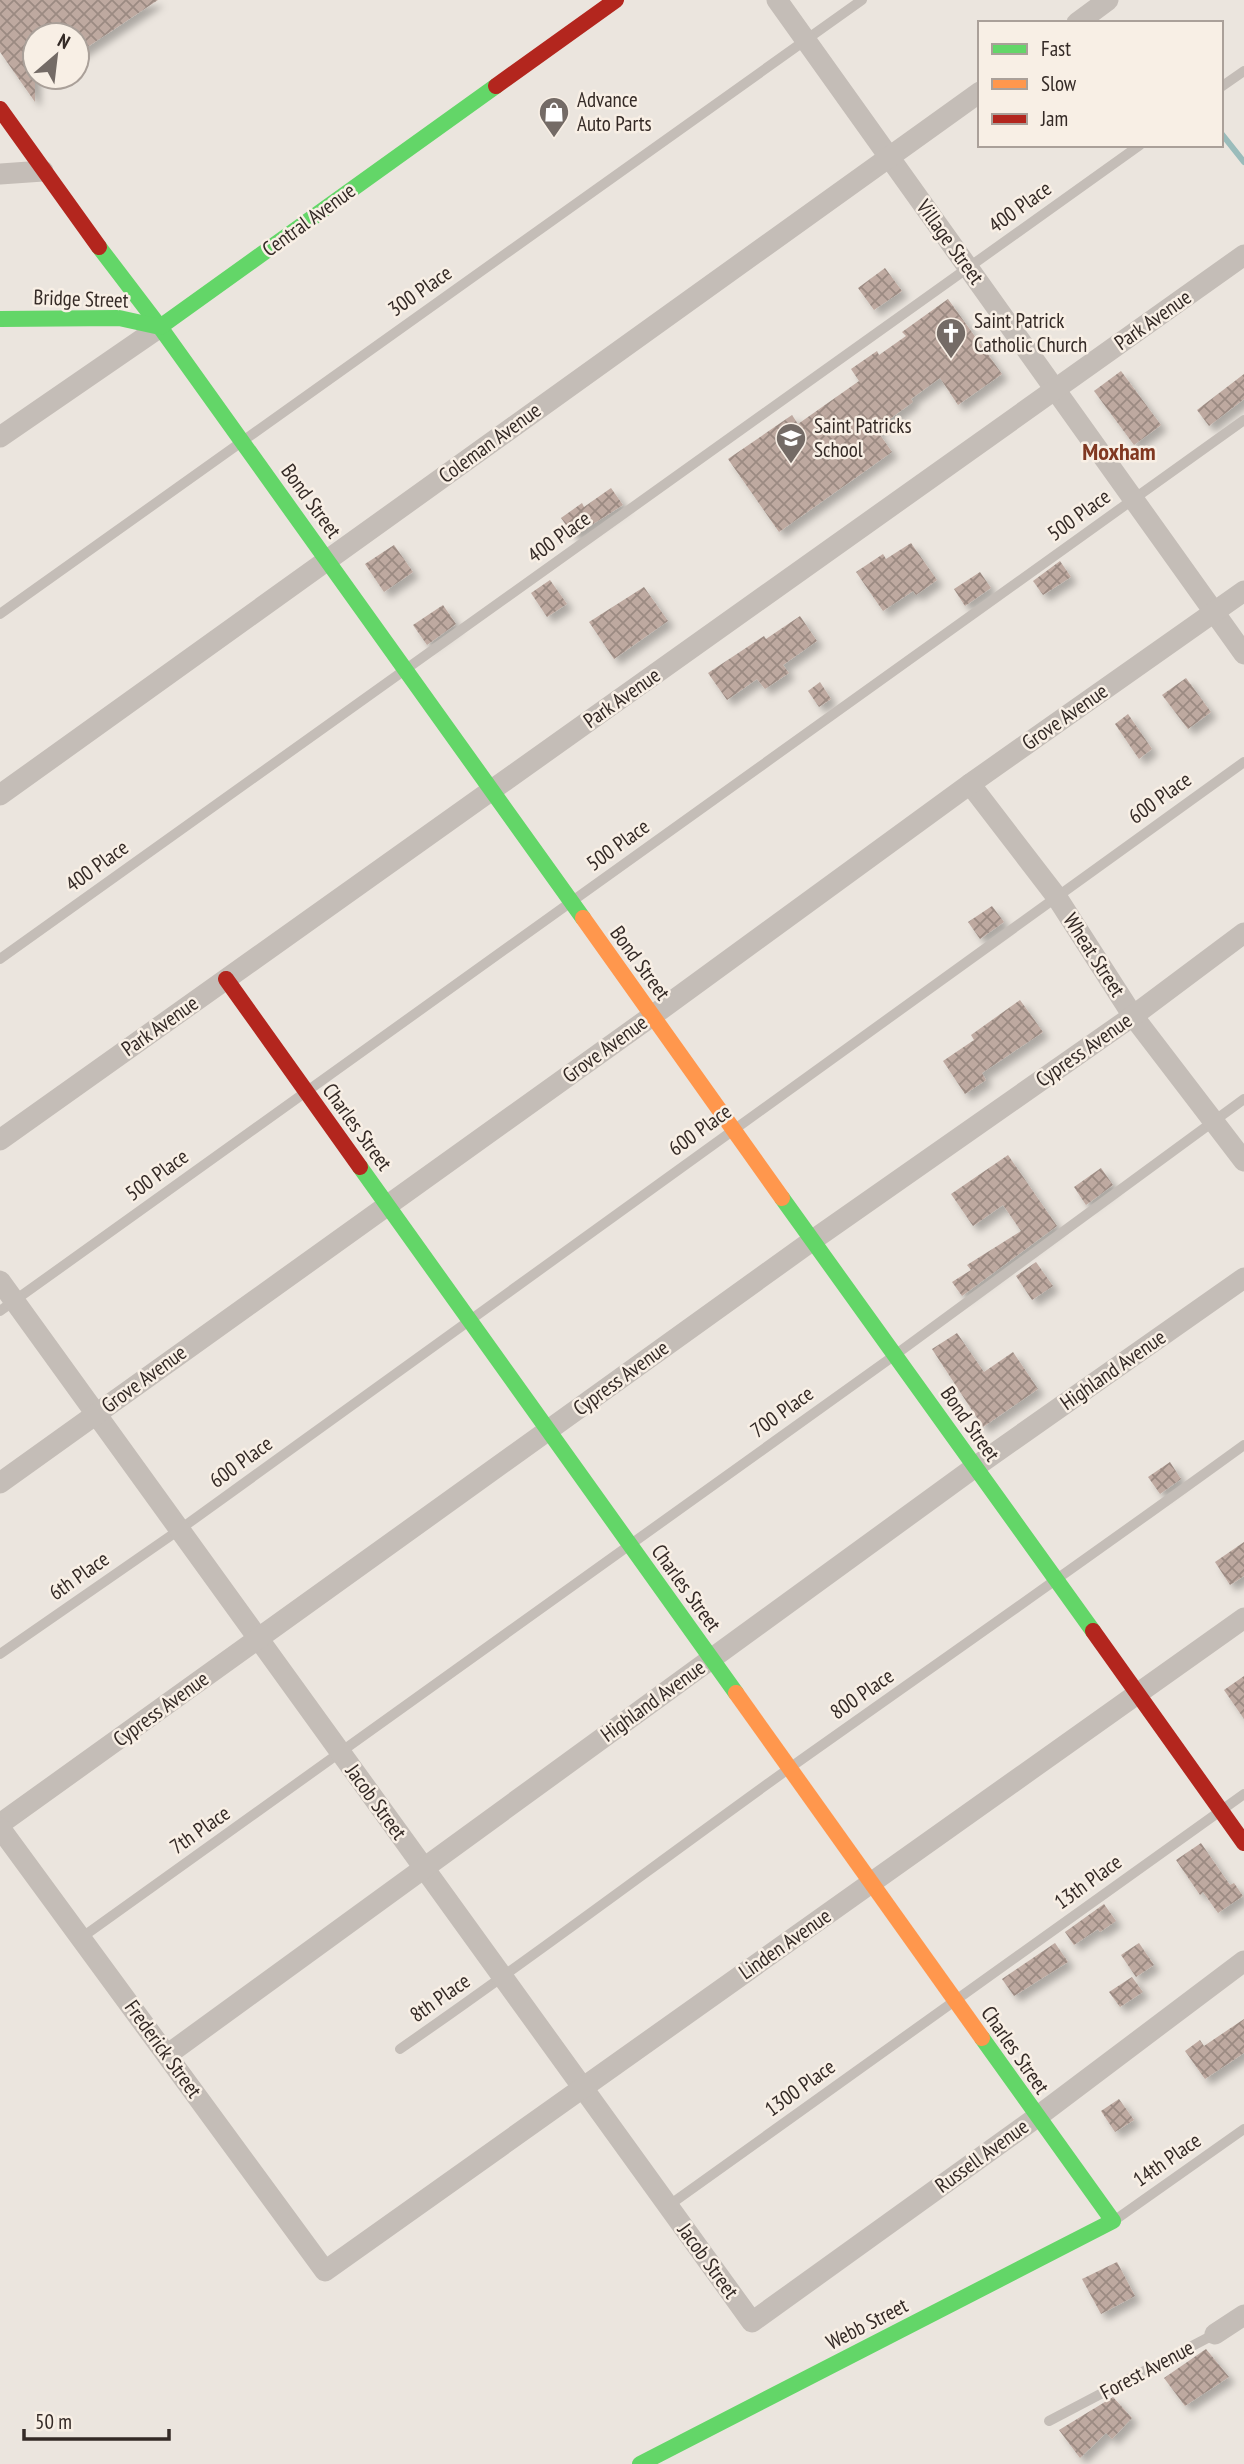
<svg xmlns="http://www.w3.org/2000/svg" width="1244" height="2464" viewBox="0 0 1244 2464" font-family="'PT Sans Narrow',sans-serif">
  <defs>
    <pattern id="building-cross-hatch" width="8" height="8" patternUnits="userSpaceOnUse" patternTransform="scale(1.75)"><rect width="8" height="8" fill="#bea9a0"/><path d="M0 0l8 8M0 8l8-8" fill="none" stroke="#9b8a82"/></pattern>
    <filter id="shadow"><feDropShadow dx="6" dy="6" stdDeviation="3.5" flood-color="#0004"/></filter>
  </defs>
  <rect width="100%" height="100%" fill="#ebe5de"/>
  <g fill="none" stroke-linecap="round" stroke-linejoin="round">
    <polyline stroke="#9abcbb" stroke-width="6" points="1221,133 1244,162"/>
  </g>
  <g fill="url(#building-cross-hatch)" filter="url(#shadow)">
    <polygon points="0,0 158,0 77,54 77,35 35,35 35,102 0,52"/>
    <polygon points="885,268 902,291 874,310 858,288"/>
    <polygon points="948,299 1002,374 958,405 940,378 911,399 913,402 876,429 892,452 779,532 728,459 792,415 798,424 859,381 851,369 877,351 879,355 906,336 902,332"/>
    <polygon points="1121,371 1161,425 1134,445 1094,391"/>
    <polygon points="1244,374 1244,399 1209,426 1197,410"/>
    <polygon points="611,488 623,505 574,536 561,518 582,503 584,507"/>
    <polygon points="911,543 937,580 916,595 913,591 883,611 856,572 883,554 886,559"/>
    <polygon points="394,545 413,572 384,592 365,564"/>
    <polygon points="1060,561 1071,577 1043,595 1033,581"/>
    <polygon points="980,572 991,588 965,606 954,589"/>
    <polygon points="550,580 567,604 547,617 531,593"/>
    <polygon points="644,587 668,621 614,659 589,622"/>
    <polygon points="443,605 456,624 427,645 413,625"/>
    <polygon points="800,616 817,641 783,665 789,673 765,689 757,679 727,700 708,673 764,636 766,639"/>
    <polygon points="1186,678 1211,712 1188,729 1162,695"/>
    <polygon points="820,682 831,699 819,707 808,691"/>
    <polygon points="1128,714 1152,749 1139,759 1115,724"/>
    <polygon points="992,906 1004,922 980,939 968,922"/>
    <polygon points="1020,1000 1043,1032 982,1073 986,1080 965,1094 943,1061 974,1040 971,1035"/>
    <polygon points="1008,1155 1057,1226 962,1296 952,1282 971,1270 967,1265 1021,1231 1003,1205 973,1226 951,1194"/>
    <polygon points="1101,1168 1113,1185 1086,1205 1074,1187"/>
    <polygon points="1036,1262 1053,1286 1032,1300 1016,1276"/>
    <polygon points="957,1333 984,1372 1013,1352 1038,1389 983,1427 932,1349"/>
    <polygon points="1170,1462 1181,1479 1160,1494 1148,1477"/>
    <polygon points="1244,1542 1244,1576 1230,1585 1215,1562"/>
    <polygon points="1244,1676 1244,1719 1224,1690"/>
    <polygon points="1201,1843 1230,1885 1234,1883 1243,1896 1218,1913 1203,1892 1200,1895 1176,1860"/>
    <polygon points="1104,1904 1116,1921 1100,1932 1098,1929 1074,1945 1065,1932"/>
    <polygon points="1055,1943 1068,1962 1014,1996 1002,1979"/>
    <polygon points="1139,1943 1154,1965 1136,1977 1121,1955"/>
    <polygon points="1132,1977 1143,1992 1120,2007 1109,1992"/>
    <polygon points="1244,2019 1244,2053 1205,2079 1185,2051 1200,2040 1204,2046"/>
    <polygon points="1119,2099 1134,2120 1115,2132 1101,2111"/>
    <polygon points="1117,2262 1135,2296 1101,2314 1082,2279"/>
    <polygon points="1206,2349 1229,2377 1185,2406 1164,2378"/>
    <polygon points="1113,2397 1132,2418 1112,2439 1106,2433 1080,2458 1059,2430"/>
  </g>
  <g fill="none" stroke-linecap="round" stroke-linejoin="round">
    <g stroke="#c4bdb7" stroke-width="10">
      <polyline points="1221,87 1244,71"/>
      <polyline points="0,614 862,0"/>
      <polyline points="0,959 1140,145"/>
      <polyline points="0,1311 1244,420"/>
      <polyline points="0,1654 179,1530 1244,762"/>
      <polyline points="81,1938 895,1355 1244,1099"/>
      <path d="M 400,2049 C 532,1958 660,1861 791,1767 C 942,1660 1094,1554 1244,1445"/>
      <polyline points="668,2206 1244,1794"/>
      <polyline points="1115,2220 1244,2129"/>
      <polyline points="1049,2421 1215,2334"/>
    </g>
    <g stroke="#c4bdb7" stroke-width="21">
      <polyline points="777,0 1244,654"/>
      <polyline points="1077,23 1108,0"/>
      <polyline points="0,174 43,171"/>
      <polyline points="0,437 160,327"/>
      <polyline points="970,784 1056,896 1133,1016 1244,1161"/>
      <polyline points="0,795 980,92"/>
      <polyline points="0,1140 1244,255"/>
      <polyline points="0,1281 752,2322 1037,2117 1244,1961"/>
      <polyline points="0,1483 652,1016 970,784 1244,591"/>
      <polyline points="0,1824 813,1240 1133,1016 1244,933"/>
      <polyline points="0,1828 325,2271 1244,1618"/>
      <polyline points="167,2055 975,1467 1244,1278"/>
      <polyline points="1215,2334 1244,2315"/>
    </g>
    <g stroke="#63d668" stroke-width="16">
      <polyline points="99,247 160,327 583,918"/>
      <polyline points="0,319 119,318 160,327 496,86"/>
      <polyline points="360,1167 736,1693"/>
      <polyline points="782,1198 1093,1631"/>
      <polyline points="640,2464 1113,2221 982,2038"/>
    </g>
    <g stroke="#ff974d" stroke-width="16">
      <polyline points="583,918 782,1198"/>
      <polyline points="736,1693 982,2038"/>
    </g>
    <g stroke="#b3261e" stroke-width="16">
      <polyline points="496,86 616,0"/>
      <polyline points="0,109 99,247"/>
      <polyline points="226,979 360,1167"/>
      <polyline points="1093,1631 1244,1843"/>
    </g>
  </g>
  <defs>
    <g id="shop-pin" transform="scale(1.575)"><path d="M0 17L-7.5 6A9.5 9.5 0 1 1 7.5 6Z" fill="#746b66" stroke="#f8efe5"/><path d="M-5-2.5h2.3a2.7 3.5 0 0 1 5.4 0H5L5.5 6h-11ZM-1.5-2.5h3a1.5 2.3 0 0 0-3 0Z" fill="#fff"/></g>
    <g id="church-pin" transform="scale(1.575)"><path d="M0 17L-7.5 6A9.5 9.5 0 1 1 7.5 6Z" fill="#746b66" stroke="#f8efe5"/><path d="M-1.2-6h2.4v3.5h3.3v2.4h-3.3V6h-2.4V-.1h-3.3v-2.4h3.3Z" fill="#fff"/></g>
    <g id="school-pin" transform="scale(1.575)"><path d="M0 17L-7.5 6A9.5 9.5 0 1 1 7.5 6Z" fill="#746b66" stroke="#f8efe5"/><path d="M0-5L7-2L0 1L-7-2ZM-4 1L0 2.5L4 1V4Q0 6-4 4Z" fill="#fff"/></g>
  </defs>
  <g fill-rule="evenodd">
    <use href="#shop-pin" x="554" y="112"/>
    <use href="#church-pin" x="951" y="333"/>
    <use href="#school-pin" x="791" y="438"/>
  </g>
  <g text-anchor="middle" stroke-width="5" stroke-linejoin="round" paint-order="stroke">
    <g font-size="21" fill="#342a26" stroke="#f8efe5" text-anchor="start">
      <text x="577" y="107">Advance<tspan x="577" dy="24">Auto Parts</tspan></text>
      <text x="974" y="328">Saint Patrick<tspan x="974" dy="24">Catholic Church</tspan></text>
      <text x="814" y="433">Saint Patricks<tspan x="814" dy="24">School</tspan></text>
    </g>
    <g font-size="21" fill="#342a26" stroke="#f8efe5">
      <text transform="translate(1020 207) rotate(-36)" y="7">400 Place</text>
      <text transform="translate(309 220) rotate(-36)" y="7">Central Avenue</text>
      <text transform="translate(950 242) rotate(54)" y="7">Village Street</text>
      <text transform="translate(420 291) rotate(-35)" y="7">300 Place</text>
      <text transform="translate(81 299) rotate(2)" y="7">Bridge Street</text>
      <text transform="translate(1153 320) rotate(-35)" y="7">Park Avenue</text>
      <text transform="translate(490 443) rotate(-36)" y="7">Coleman Avenue</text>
      <text transform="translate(311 501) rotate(54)" y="7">Bond Street</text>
      <text transform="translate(1079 515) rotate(-36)" y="7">500 Place</text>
      <text transform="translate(559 537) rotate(-36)" y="7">400 Place</text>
      <text transform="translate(622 698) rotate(-35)" y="7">Park Avenue</text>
      <text transform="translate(1065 717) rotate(-35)" y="7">Grove Avenue</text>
      <text transform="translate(1160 798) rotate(-36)" y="7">600 Place</text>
      <text transform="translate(618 845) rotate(-36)" y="7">500 Place</text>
      <text transform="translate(97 866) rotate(-36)" y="7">400 Place</text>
      <text transform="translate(1094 955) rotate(57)" y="7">Wheat Street</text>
      <text transform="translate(640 963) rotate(54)" y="7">Bond Street</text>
      <text transform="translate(160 1026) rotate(-35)" y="7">Park Avenue</text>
      <text transform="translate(605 1049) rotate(-36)" y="7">Grove Avenue</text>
      <text transform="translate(1084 1050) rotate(-35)" y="7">Cypress Avenue</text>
      <text transform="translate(357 1127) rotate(54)" y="7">Charles Street</text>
      <text transform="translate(700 1130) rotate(-36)" y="7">600 Place</text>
      <text transform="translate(157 1175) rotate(-36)" y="7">500 Place</text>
      <text transform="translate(1113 1370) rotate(-35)" y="7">Highland Avenue</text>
      <text transform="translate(621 1378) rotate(-36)" y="7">Cypress Avenue</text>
      <text transform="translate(144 1379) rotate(-36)" y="7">Grove Avenue</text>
      <text transform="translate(782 1412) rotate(-36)" y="7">700 Place</text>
      <text transform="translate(970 1424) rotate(55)" y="7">Bond Street</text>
      <text transform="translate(241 1462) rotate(-36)" y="7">600 Place</text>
      <text transform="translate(79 1576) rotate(-35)" y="7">6th Place</text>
      <text transform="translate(686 1588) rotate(54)" y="7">Charles Street</text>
      <text transform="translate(862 1694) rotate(-35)" y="7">800 Place</text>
      <text transform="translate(653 1701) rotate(-36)" y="7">Highland Avenue</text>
      <text transform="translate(161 1709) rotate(-36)" y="7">Cypress Avenue</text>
      <text transform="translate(376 1802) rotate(54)" y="7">Jacob Street</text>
      <text transform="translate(200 1830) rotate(-35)" y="7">7th Place</text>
      <text transform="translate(1088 1882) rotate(-36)" y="7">13th Place</text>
      <text transform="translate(785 1944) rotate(-35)" y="7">Linden Avenue</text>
      <text transform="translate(440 1998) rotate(-35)" y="7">8th Place</text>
      <text transform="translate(163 2049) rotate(54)" y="7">Frederick Street</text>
      <text transform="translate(1015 2050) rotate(55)" y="7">Charles Street</text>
      <text transform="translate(800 2088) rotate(-36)" y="7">1300 Place</text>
      <text transform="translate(982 2156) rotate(-36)" y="7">Russell Avenue</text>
      <text transform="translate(1167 2160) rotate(-35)" y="7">14th Place</text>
      <text transform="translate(708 2261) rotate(54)" y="7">Jacob Street</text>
      <text transform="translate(867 2324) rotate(-27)" y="7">Webb Street</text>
      <text transform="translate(1147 2370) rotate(-28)" y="7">Forest Avenue</text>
    </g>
    <g font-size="24" font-weight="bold" fill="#803821" stroke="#f8efe5">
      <text x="1119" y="460">Moxham</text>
    </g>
  </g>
  <rect x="978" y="21" width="245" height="126" fill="#f8efe5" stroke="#aaa099" stroke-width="2"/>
  <rect x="992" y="44" width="35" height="10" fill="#63d668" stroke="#aaa099" stroke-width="2"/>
  <text x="1041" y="56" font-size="21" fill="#342a26">Fast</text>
  <rect x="992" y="79" width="35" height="10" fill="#ff974d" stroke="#aaa099" stroke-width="2"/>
  <text x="1041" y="91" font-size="21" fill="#342a26">Slow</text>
  <rect x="992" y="114" width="35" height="10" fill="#b3261e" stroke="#aaa099" stroke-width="2"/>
  <text x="1041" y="126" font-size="21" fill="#342a26">Jam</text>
  <g transform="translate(56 56) rotate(28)"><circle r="33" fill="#f8efe5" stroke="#aaa099" stroke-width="2"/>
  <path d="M0-5L12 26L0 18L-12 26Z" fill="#746b66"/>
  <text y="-10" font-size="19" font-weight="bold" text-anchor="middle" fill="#342a26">N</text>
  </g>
  <path d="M24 2429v10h145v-10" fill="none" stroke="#342a26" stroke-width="3.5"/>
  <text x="35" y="2429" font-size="21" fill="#342a26" stroke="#f8efe5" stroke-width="5" paint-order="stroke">50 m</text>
</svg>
